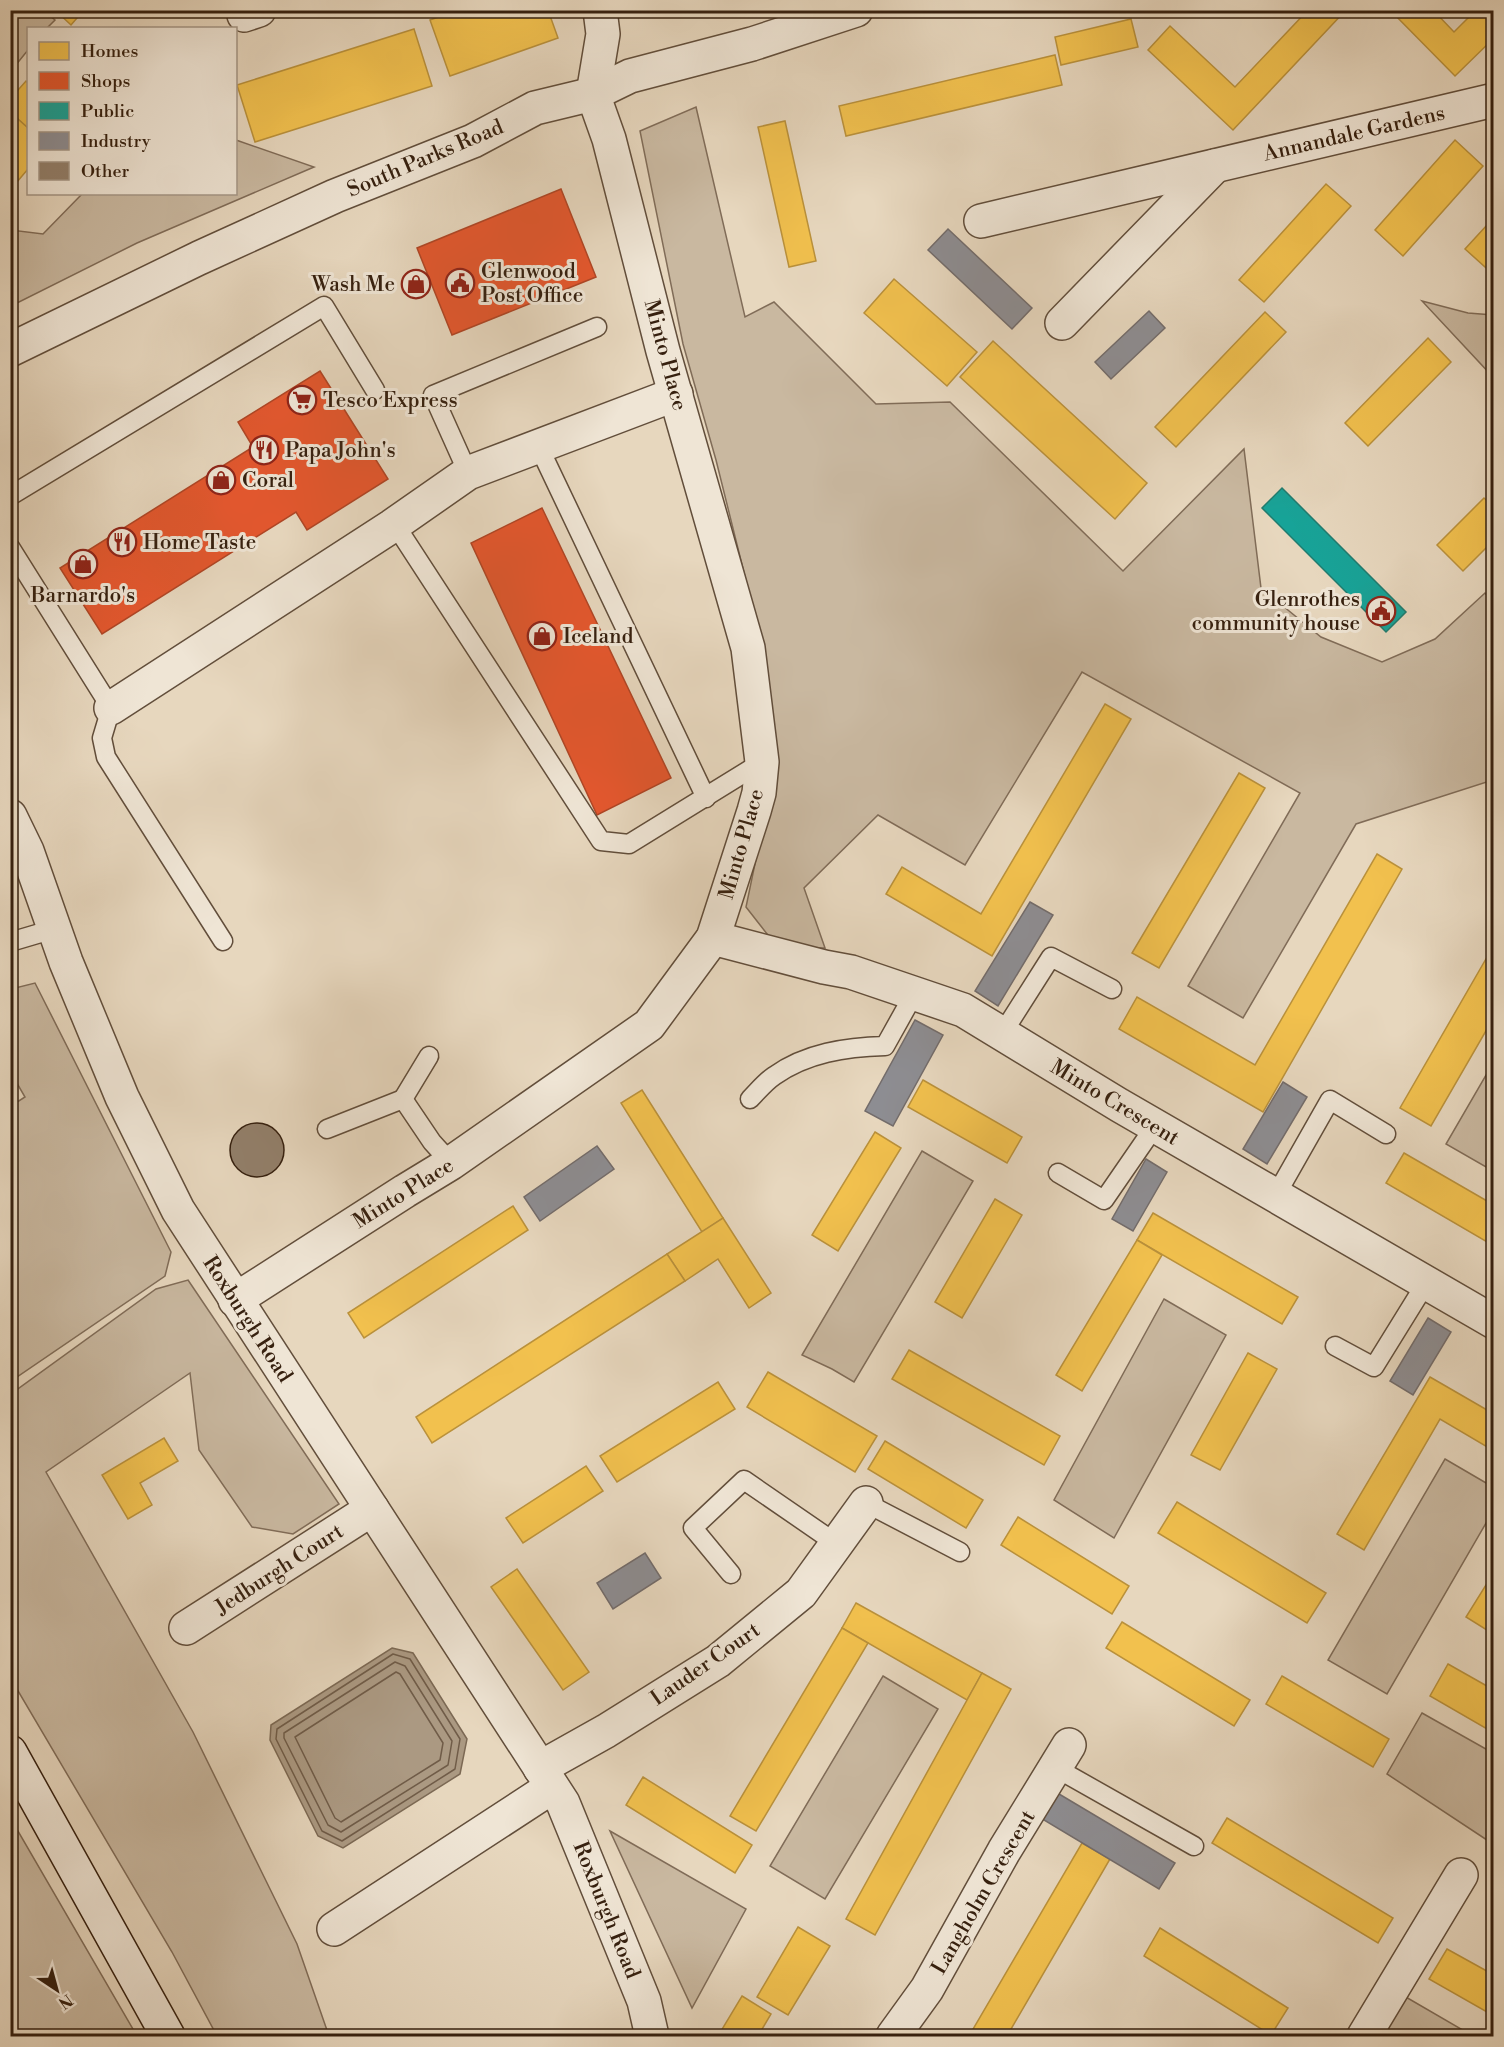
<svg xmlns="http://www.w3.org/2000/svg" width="1504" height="2047" viewBox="0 0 1504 2047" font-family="'Libre Bodoni',serif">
  <rect width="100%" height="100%" fill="#e7d7be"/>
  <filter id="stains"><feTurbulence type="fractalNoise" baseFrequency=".00333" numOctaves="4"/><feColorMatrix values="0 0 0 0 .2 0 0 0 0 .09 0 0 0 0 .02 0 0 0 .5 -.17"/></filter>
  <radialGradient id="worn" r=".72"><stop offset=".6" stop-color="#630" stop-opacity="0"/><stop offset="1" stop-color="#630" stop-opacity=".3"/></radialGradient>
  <g fill="#c9b8a0" stroke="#806c58" stroke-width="1.5">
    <polygon points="11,10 44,11 55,20 47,28 28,28 28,50 11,71"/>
    <polygon points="696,107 745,317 774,302 876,404 950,402 1123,571 1244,449 1261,588 1321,637 1382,662 1435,639 1485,593 1493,602 1493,780 1356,824 1243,1018 1188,986 1300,793 1082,672 965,865 878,815 804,888 825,948 778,948 746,907 762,830 761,641 716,460 683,344 640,131"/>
    <polygon points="236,140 314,167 137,243 11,306 11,230 43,234 82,194 236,194"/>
    <polygon points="1422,301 1468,313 1493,315 1493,377"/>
    <polygon points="35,983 171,1252 165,1276 11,1381 11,1106 25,1097 11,1073 11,989"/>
    <polygon points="1493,1063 1493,1171 1446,1144"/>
    <polygon points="922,1151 973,1181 854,1382 832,1369 802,1355"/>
    <polygon points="188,1280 339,1504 293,1534 252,1527 199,1450 190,1373 46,1472 193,1732 297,1944 329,2036 217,2036 172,1952 11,1679 11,1394 156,1289"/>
    <polygon points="1164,1299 1226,1335 1114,1538 1054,1500"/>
    <polygon points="1445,1459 1493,1487 1493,1511 1387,1694 1328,1660"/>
    <polygon points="883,1676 938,1709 825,1899 770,1866"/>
    <polygon points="1422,1713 1493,1753 1493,1844 1387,1774"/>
    <polygon points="10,1819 11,1819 137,2036 11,2036"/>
    <polygon points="610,1831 746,1909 692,2008"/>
    <polygon points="1392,1989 1473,2036 1396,2036 1373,2023"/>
  </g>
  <polygon fill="#ab9982" stroke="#7c6954" stroke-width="1.5" points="392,1648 413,1653 467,1739 460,1774 343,1848 318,1836 270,1740 271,1725"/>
  <g fill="#f2c14e" stroke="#ba913b" stroke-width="1.5">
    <polygon points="55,10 84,10 71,25"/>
    <polygon points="458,10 548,10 558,38 450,76 430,20"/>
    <polygon points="1308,10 1346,10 1233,130 1148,50 1170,26 1235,87"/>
    <polygon points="1390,10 1433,10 1454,32 1476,10 1494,10 1494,38 1455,76"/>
    <polygon points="1131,19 1138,47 1061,65 1055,37"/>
    <polygon points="414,29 432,86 255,142 237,85"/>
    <polygon points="1055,55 1062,85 846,136 839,106"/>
    <polygon points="26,81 28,83 28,128 10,112 10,99"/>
    <polygon points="10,112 28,128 28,169 17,182 10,176"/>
    <polygon points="785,121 816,261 789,267 758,127"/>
    <polygon points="1455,140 1483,166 1403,256 1375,230"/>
    <polygon points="1326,184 1351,206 1264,302 1239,280"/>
    <polygon points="1487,225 1494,231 1494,275 1465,249"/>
    <polygon points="894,279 977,352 947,386 864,313"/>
    <polygon points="1265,312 1286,332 1176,447 1155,427"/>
    <polygon points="1428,338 1451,362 1368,446 1345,423"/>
    <polygon points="993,341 1147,483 1115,519 960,377"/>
    <polygon points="1484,498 1494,507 1494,551 1488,546 1463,571 1437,545"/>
    <polygon points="1105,704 1131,719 992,956 886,894 902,867 981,914"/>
    <polygon points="1239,773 1265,788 1159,968 1132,953"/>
    <polygon points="1377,854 1402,869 1263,1112 1119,1029 1137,997 1255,1065"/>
    <polygon points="1494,945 1494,1017 1431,1126 1400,1108"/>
    <polygon points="923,1080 1022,1137 1007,1163 908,1107"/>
    <polygon points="642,1090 723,1218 702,1232 621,1103"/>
    <polygon points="875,1132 901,1148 838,1251 812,1235"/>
    <polygon points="1404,1153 1494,1205 1494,1246 1386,1183"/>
    <polygon points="995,1199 1022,1215 962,1318 935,1302"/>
    <polygon points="513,1206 528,1230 364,1338 348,1313"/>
    <polygon points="1153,1213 1298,1297 1282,1324 1137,1240"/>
    <polygon points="723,1218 771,1293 749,1308 718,1259 685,1281 667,1254"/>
    <polygon points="1137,1240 1162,1255 1082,1391 1056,1375"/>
    <polygon points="667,1254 685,1281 432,1443 416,1417"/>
    <polygon points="909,1350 1060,1436 1044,1465 892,1379"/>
    <polygon points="1248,1353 1277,1369 1220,1470 1191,1455"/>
    <polygon points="768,1372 877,1436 855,1472 747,1407"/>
    <polygon points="1430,1377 1494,1414 1494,1451 1440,1419 1364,1550 1337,1534"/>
    <polygon points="718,1382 735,1409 617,1482 600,1456"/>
    <polygon points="164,1438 178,1461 140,1483 152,1505 128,1519 102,1475"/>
    <polygon points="885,1441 983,1500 966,1528 868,1469"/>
    <polygon points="586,1466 603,1491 523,1543 506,1518"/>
    <polygon points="1177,1502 1326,1593 1307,1623 1158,1533"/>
    <polygon points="1018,1517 1129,1586 1112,1614 1001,1545"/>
    <polygon points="517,1569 589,1672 563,1690 491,1587"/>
    <polygon points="1494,1572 1494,1626 1490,1632 1466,1617"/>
    <polygon points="856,1603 982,1673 967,1700 842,1628"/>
    <polygon points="1122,1622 1250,1700 1234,1726 1106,1648"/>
    <polygon points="842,1628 868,1643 756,1831 730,1816"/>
    <polygon points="1448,1664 1494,1690 1494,1733 1430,1696"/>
    <polygon points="982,1673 1011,1689 875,1935 846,1919"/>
    <polygon points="1282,1676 1389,1739 1373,1767 1266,1704"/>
    <polygon points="643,1777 752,1845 735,1873 626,1805"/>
    <polygon points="1227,1818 1393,1918 1378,1943 1212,1843"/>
    <polygon points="1082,1843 1110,1859 1007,2036 969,2036"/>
    <polygon points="798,1927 830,1946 788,2015 757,1997"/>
    <polygon points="1160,1928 1288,2008 1271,2035 1144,1956"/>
    <polygon points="1447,1949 1494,1975 1494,2016 1429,1979"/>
    <polygon points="742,1996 771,2014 758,2036 718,2036"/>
  </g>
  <g fill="#e4572e" stroke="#b04625" stroke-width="1.5">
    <polygon points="561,189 596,277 452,335 417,248"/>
    <polygon points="320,371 388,479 307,530 296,512 102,634 60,568 253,447 238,422"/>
    <polygon points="542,508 671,778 597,815 471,543"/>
  </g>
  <polygon fill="#17a398" stroke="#207c6f" stroke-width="1.5" points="1282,488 1406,612 1386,632 1262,508"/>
  <g fill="#8d8d92" stroke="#736c6b" stroke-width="1.5">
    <polygon points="948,229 1032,308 1012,329 928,250"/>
    <polygon points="1149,311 1165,328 1111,379 1095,362"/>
    <polygon points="1030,902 1053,915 998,1006 975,991"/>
    <polygon points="915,1020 943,1035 893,1126 865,1111"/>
    <polygon points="1283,1082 1307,1097 1267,1164 1243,1149"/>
    <polygon points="597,1146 614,1169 540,1221 524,1197"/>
    <polygon points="1146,1159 1167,1172 1133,1231 1112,1219"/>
    <polygon points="1428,1318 1451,1332 1413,1395 1390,1381"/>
    <polygon points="645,1553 661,1578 613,1609 597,1583"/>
    <polygon points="1054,1791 1175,1863 1159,1889 1039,1817"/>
  </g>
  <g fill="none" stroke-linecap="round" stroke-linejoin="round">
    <g stroke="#705c48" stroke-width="1.5">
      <polygon points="393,1654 410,1659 460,1739 455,1769 342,1841 322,1831 276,1739 277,1729"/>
      <polygon points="395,1662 405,1666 452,1741 448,1765 341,1832 328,1825 284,1738 284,1733"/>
      <polygon points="396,1672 400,1674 443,1743 440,1760 341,1822 335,1818 295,1737"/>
    </g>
  </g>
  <circle fill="#927f6a" stroke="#36200f" stroke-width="1.5" cx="257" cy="1150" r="27"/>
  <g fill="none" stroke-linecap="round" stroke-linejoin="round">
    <g stroke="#624e3b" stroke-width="21">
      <g id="service">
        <polyline points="538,445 706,798"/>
        <polyline points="468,473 433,395 597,327"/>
        <polyline points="10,496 324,306 375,390"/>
        <polyline points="394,523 601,841 629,844 762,762"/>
        <polyline points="10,547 111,708 102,738 106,757 223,941"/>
        <polyline points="10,942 54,929"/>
        <polyline points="1002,1034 1051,957 1112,989"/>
        <polyline points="403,1099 429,1056"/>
        <path d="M 750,1099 C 758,1091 765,1082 774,1076 C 806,1053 846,1047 885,1046 L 914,994"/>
        <polyline points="327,1129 403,1099 432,1142 451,1163"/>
        <polyline points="1058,1173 1104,1200 1155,1126"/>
        <polyline points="1276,1195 1330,1100 1386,1134"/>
        <polyline points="1335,1346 1374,1367 1426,1283"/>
        <polyline points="866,1503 960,1552"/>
        <polyline points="731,1574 693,1528 744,1480 837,1544"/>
        <polyline points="1056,1768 1194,1846"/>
      </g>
    </g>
    <g stroke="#624e3b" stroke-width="36">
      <g id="minor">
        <polyline points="244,15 259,10"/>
        <polyline points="981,221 1494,100"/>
        <polyline points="1062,323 1215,166"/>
        <polyline points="111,708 392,526 468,473 676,394"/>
        <polyline points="10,816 27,851 66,962 122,1097 178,1210 563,1803 644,2001 652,2036"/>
        <polyline points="713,938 824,967 851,972 963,1010 1119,1105 1494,1322"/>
        <polyline points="235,1300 405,1191 451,1163 649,1025 713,938 754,811 759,793 762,762 748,648 663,351 609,139 593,94 603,34 600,10"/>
        <polyline points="186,1628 372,1509"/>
        <polyline points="540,1768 606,1731 718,1661 801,1593 866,1503"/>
        <polyline points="334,1929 552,1787"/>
        <polyline points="893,2036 927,1989 1004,1851 1069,1745"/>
        <polyline points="1364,2036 1461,1875"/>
      </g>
    </g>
    <g stroke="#624e3b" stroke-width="36">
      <polyline id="tertiary" points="10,350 199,258 335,196 473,141 535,108 593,94 630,76 752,44 856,10"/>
    </g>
    <g stroke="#36200f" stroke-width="36">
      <polyline id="secondary" points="10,1752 168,2036"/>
    </g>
    <use href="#service" stroke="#efe5d5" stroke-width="18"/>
    <use href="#minor" stroke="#efe5d5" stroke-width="33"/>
    <use href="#tertiary" stroke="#efe5d5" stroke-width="33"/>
    <use href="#secondary" stroke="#efe5d5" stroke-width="33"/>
  </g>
  <defs>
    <g id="civic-ring" transform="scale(1.5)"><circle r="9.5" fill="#efe5d5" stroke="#8f2418" stroke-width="1.5"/><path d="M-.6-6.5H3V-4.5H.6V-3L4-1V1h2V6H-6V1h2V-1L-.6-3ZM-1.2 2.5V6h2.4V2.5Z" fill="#8f2418"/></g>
    <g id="shop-ring" transform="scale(1.5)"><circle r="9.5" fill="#efe5d5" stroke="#8f2418" stroke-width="1.5"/><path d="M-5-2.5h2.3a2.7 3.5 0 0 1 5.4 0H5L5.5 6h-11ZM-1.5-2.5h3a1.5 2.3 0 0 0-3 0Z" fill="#8f2418"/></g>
    <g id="supermarket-ring" transform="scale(1.5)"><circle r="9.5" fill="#efe5d5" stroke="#8f2418" stroke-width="1.5"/><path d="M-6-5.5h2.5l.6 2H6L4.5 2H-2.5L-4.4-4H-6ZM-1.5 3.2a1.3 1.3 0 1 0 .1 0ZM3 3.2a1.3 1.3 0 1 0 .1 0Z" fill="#8f2418"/></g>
    <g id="restaurant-ring" transform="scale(1.5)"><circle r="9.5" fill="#efe5d5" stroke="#8f2418" stroke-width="1.5"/><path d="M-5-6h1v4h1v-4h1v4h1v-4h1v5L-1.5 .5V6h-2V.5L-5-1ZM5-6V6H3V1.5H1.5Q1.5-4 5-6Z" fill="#8f2418"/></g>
  </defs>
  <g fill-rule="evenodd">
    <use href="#civic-ring" x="460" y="283"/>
    <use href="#shop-ring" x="416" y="284"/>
    <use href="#supermarket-ring" x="302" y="400"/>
    <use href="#restaurant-ring" x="264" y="450"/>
    <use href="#shop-ring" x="221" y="480"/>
    <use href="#restaurant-ring" x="122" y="542"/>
    <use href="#shop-ring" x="83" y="564"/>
    <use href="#civic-ring" x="1381" y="611"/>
    <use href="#shop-ring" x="542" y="636"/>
  </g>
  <g text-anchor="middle" stroke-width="6" stroke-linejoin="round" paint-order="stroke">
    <g font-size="21" fill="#36200f" stroke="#efe5d5">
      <text transform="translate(1354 133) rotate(-13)" y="7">Annandale Gardens</text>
      <text transform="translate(425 158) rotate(-23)" y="7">South Parks Road</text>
      <text transform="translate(666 355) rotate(75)" y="7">Minto Place</text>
      <text transform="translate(741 844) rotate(-74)" y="7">Minto Place</text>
      <text transform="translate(1115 1102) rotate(31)" y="7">Minto Crescent</text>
      <text transform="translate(403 1193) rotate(-32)" y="7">Minto Place</text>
      <text transform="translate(248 1319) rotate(57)" y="7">Roxburgh Road</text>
      <text transform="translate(279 1569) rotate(-33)" y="7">Jedburgh Court</text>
      <text transform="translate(705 1664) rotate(-35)" y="7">Lauder Court</text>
      <text transform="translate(983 1892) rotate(-60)" y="7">Langholm Crescent</text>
      <text transform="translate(607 1910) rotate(68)" y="7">Roxburgh Road</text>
    </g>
    <g font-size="21" fill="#36200f" stroke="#efe5d5" text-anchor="start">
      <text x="481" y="278">Glenwood<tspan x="481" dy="24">Post Office</tspan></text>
      <text x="395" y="291" text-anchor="end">Wash Me</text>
      <text x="323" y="407">Tesco Express</text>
      <text x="285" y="457">Papa John's</text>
      <text x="242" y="487">Coral</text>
      <text x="143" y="549">Home Taste</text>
      <text x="83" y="602" text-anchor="middle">Barnardo's</text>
      <text x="1360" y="606" text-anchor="end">Glenrothes<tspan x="1360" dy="24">community house</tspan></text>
      <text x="563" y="643">Iceland</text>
    </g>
  </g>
  <rect width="1504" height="2047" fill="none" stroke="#e7d7be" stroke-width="36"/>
  <rect x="12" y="12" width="1480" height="2023" fill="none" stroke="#36200f" stroke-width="3"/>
  <rect x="18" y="18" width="1468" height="2011" fill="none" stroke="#36200f" stroke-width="1.5"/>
  <rect x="27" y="27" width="210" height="168" fill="#efe5d5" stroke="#a59686" stroke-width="1.5"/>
  <rect x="39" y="42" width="30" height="18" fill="#f2c14e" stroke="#a59686" stroke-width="1.5"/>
  <text x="81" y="57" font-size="18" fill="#36200f">Homes</text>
  <rect x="39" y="72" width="30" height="18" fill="#e4572e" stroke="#a59686" stroke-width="1.5"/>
  <text x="81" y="87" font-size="18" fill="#36200f">Shops</text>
  <rect x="39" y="102" width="30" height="18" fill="#17a398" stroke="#a59686" stroke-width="1.5"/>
  <text x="81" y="117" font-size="18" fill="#36200f">Public</text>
  <rect x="39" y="132" width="30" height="18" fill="#8d8d92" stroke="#a59686" stroke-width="1.5"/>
  <text x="81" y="147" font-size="18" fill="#36200f">Industry</text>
  <rect x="39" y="162" width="30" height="18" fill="#927f6a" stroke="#a59686" stroke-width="1.5"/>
  <text x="81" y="177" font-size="18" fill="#36200f">Other</text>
  <g transform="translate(57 1990) rotate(144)" stroke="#efe5d5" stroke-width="4.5" paint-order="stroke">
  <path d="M0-4.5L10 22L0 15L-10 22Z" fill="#36200f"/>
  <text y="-9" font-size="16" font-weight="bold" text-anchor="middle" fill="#36200f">N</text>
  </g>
  <rect width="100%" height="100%" filter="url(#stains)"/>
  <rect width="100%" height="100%" fill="url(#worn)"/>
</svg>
